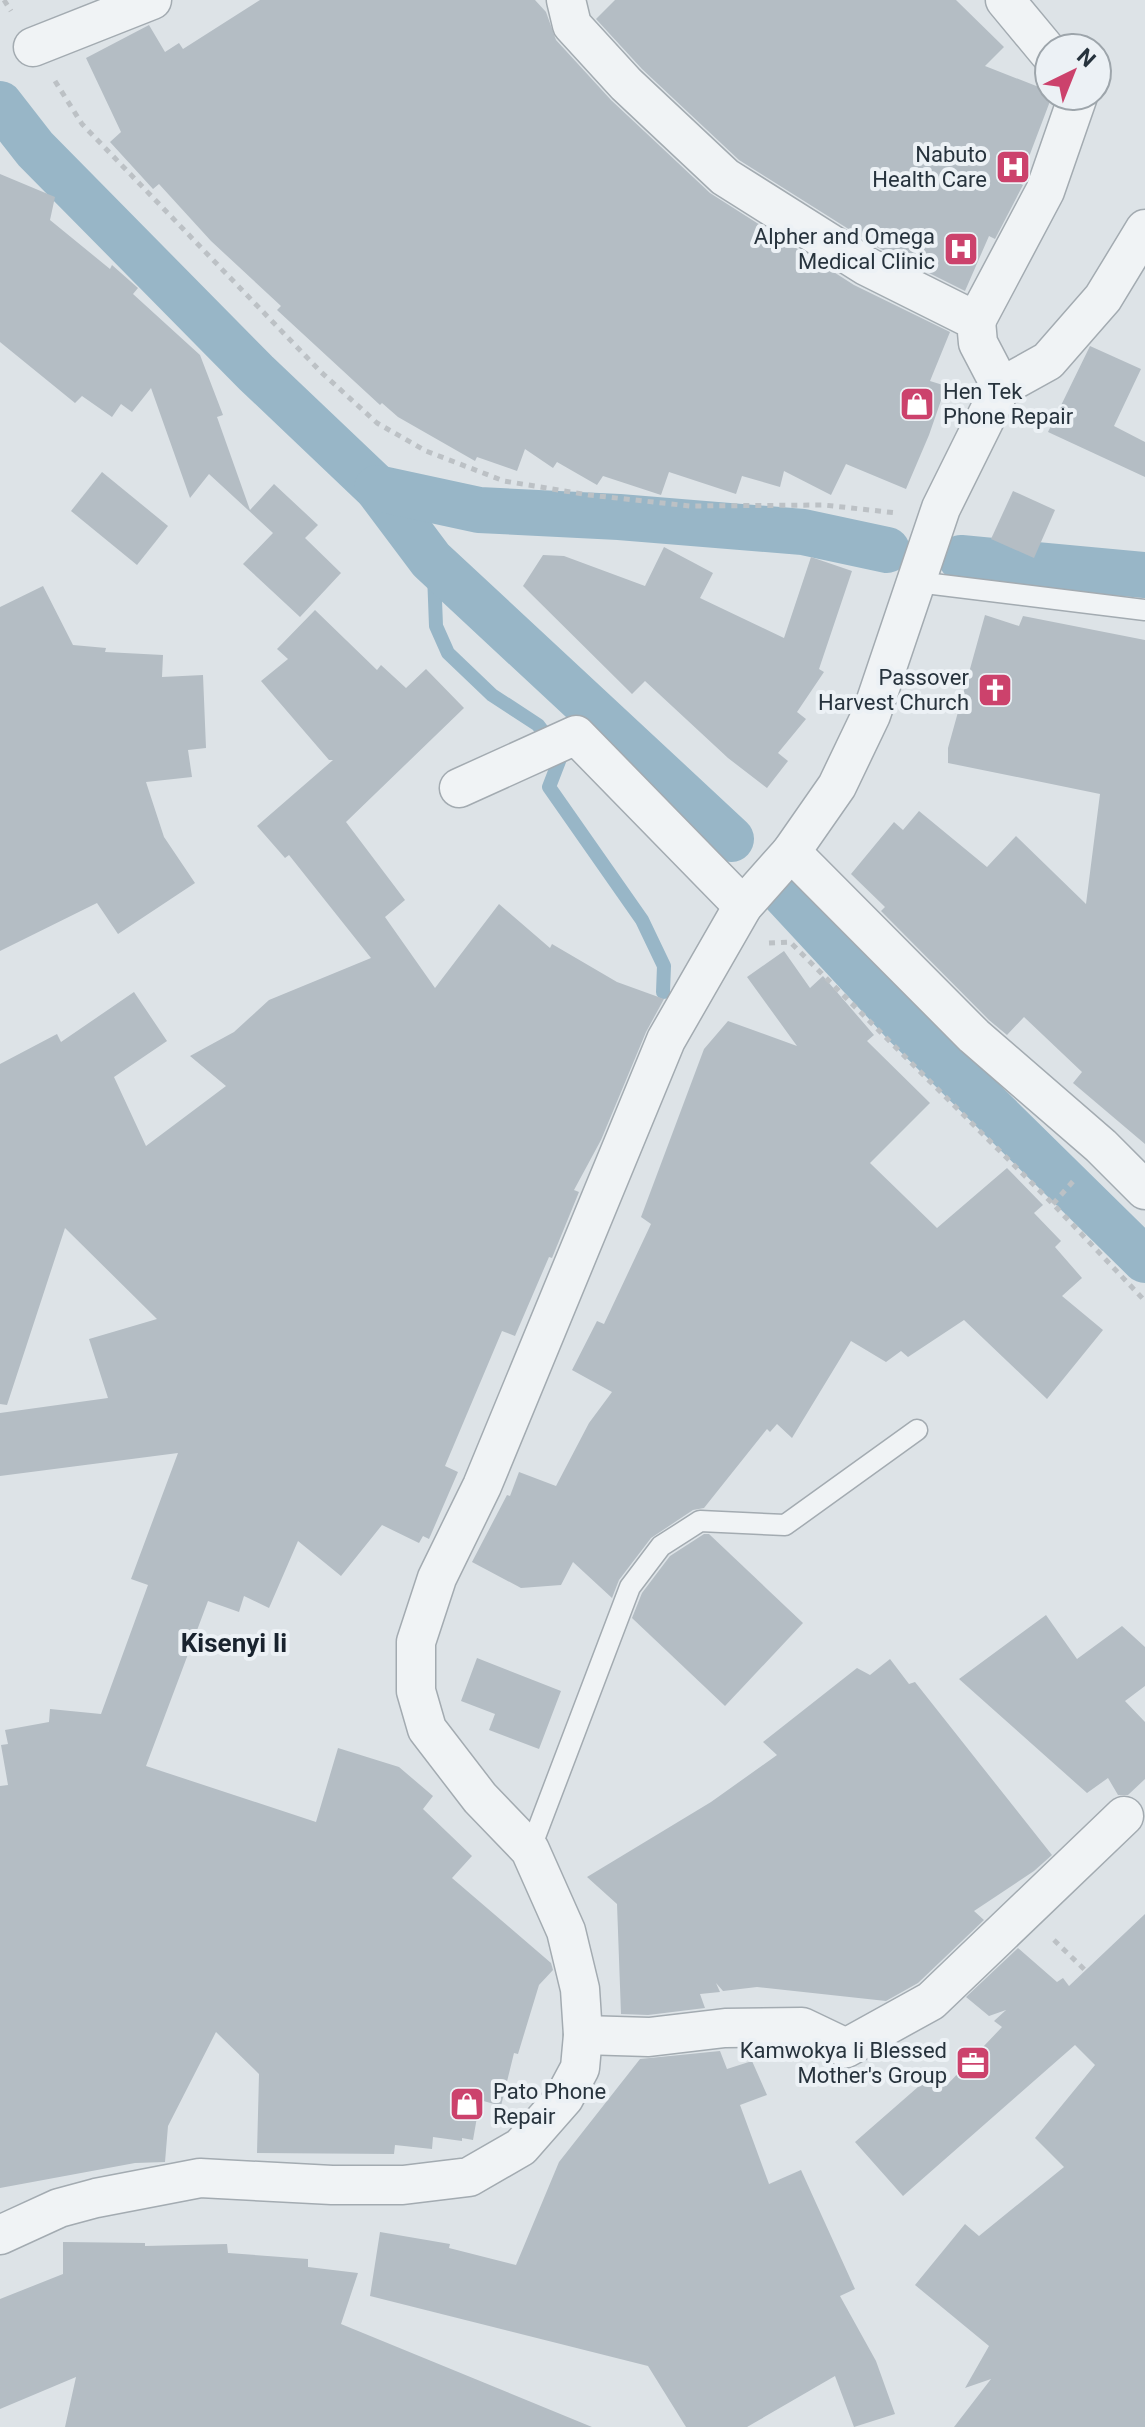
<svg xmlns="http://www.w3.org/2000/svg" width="1145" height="2427" viewBox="0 0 1145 2427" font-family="Roboto,sans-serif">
  <rect width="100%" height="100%" fill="#dde3e7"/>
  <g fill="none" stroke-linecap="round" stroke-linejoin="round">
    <polyline stroke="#98b6c7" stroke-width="14" points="431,560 434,574 436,626 448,653 492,695 538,725 561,756 549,787 642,920 664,966 663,992"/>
    <g stroke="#98b6c7" stroke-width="46">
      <polyline points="0,104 35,149 256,373 377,488 431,560 731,839"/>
      <polyline points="377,488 479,510 619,517 803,532 887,550"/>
      <polyline points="961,558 1145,575"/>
      <polyline points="780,889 906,1025 1145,1260"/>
    </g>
  </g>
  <g fill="#b4bdc4">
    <polygon points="260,0 535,0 546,12 556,40 611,100 710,193 854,285 950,332 930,381 946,386 929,435 906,489 846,464 831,495 784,471 780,487 742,476 736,494 669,472 661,495 603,476 597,485 557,462 553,468 525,449 517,471 477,457 475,461 398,417 382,403 380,405 277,310 281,306 211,241 159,184 153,189 110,142 121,132 86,58 149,25 165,52 179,43 183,49"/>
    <polygon points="615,0 956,0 1004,47 985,66 1049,91 1049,96 1052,96 1019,183 1023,185 995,239 989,236 965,291 877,247 739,160 642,69 596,19"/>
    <polygon points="0,174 55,197 50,220 110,269 112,265 138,288 133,294 200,355 223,415 217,417 250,510 274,484 318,525 305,538 341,573 300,617 243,564 273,533 209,474 190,498 151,388 132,412 121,404 112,417 82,396 75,403 0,342"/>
    <polygon points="1090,346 1141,369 1114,426 1145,442 1145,477 1048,432"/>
    <polygon points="102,472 168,526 137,565 71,511"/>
    <polygon points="1013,491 1055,510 1034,558 991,539"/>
    <polygon points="664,547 713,573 700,598 784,638 811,557 852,571 819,669 824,672 797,712 806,719 778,753 788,761 767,788 728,758 645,681 632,694 523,586 543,555 564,556 645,586"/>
    <polygon points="43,586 73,645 106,648 105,652 163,655 162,677 203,675 206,748 188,750 192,777 146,782 164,837 195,883 118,934 97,903 0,951 0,607"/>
    <polygon points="315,610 377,670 381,665 406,688 426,669 464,708 346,822 405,900 385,917 435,988 499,904 550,948 552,944 617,982 664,999 646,1032 601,1140 574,1190 579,1192 552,1258 549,1257 515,1336 502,1331 445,1466 458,1472 429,1539 423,1536 419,1543 382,1525 341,1576 298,1541 269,1608 244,1596 239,1612 208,1601 146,1766 316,1822 338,1748 399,1767 433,1796 423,1809 472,1856 452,1878 551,1963 553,1970 539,1985 518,2054 514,2053 501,2106 480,2100 473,2140 462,2138 462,2141 433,2137 432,2149 395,2145 394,2154 257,2153 259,2074 216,2032 168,2126 165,2162 135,2163 0,2188 0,1786 8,1785 1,1745 8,1744 5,1730 49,1722 50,1709 101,1714 148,1585 131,1579 178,1453 0,1476 0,1413 108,1398 89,1339 157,1319 65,1228 7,1405 0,1404 0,1064 57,1034 61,1042 134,992 167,1041 114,1077 146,1146 226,1086 190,1056 234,1032 269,1000 371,958 289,855 285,858 257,826 333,760 329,760 261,681 288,659 277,649"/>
    <polygon points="985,615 1019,626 1023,616 1145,640 1145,1144 1073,1083 1082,1072 1024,1017 1007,1035 989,1020 881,911 885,907 851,874 894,822 903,830 919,811 987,867 1016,836 1086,904 1100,794 948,763 948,748"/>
    <polygon points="784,951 810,988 823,976 874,1035 867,1041 930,1103 870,1163 937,1228 1007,1168 1043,1205 1034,1213 1061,1241 1055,1247 1082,1278 1062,1296 1103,1330 1047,1399 964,1320 908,1357 901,1351 886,1362 851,1341 792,1438 777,1424 770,1432 767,1429 704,1508 693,1510 651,1538 619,1580 612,1598 573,1562 561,1585 521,1588 472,1562 507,1495 510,1496 519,1472 556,1486 589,1423 612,1392 572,1370 597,1321 604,1324 651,1224 641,1217 704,1049 728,1021 797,1046 747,977"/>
    <polygon points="704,1534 709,1534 803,1623 725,1706 632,1618 642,1593 670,1556"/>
    <polygon points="1046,1615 1077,1659 1122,1626 1145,1647 1145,1686 1125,1701 1145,1722 1145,1779 1128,1795 1118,1795 1108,1778 1087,1793 959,1679"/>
    <polygon points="477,1658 561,1691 539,1749 489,1730 495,1714 461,1701"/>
    <polygon points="890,1659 909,1684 915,1682 1052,1855 1034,1871 974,1911 984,1920 918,1983 886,2001 757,1987 723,1991 716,1983 720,1992 700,1994 705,2008 648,2015 621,2014 617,1904 587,1877 711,1802 777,1755 763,1742 857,1668 870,1675"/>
    <polygon points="1145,1914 1145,2427 954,2427 991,2379 965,2388 989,2346 915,2285 965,2224 979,2236 1064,2167 1035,2138 1095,2065 1075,2045 903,2196 855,2142 934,2073 946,2086 1002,2027 994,2021 1006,2010 989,2016 966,1997 1018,1948 1057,1982 1063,1978 1069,1986"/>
    <polygon points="720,2051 727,2069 752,2061 767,2095 740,2105 769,2184 801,2170 855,2289 840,2296 876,2361 895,2414 854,2427 835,2376 747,2427 686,2427 648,2366 370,2296 380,2232 450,2244 449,2248 516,2265 559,2162 640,2059"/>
    <polygon points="63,2242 145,2243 145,2246 227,2244 228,2253 308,2259 308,2267 358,2273 341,2324 592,2427 65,2427 76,2377 0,2409 0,2299 63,2274"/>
  </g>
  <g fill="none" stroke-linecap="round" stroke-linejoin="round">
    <g stroke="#a3abb1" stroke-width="23">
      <g id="service">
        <polyline points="917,582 1145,610"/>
        <polyline points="530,1850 630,1587 661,1546 700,1521 785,1525 917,1430"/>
      </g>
    </g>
    <g stroke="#a3abb1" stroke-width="41">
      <g id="minor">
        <polyline points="566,0 572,25 626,84 725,177 866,266 976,321 978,343 1001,387"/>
        <polyline points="1005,0 1049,53"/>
        <polyline points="33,47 152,0"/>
        <polyline points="976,321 1045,191 1078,96"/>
        <polyline points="459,788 576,735 743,906"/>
        <polyline points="791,852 974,1036 1101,1146 1145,1190"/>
        <polyline points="583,2035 649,2037 725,2028 802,2027 846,2048 931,2001 1124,1816"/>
        <polyline points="0,2235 59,2208 96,2198 200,2178 332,2185 403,2185 469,2177 521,2147 564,2098 580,2068 583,2035 580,1989 566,1931 530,1850 480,1798 427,1729 416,1691 416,1642 437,1578 482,1486 666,1040 743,906 791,852 837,786 871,715 941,508 1001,387 1048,361 1103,298 1145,229"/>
      </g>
    </g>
    <g stroke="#bcc1c5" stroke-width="5" stroke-dasharray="6 6" stroke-linecap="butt">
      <polyline points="4,0 11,11"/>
      <polyline points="55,81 82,124 321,372 377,423 426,451 504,481 589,495 690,506 824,505 897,513"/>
      <polyline points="769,943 790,942 1053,1204 1145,1301"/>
      <polyline points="1053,1204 1076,1178"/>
      <polyline points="1054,1940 1088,1973"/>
    </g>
    <use href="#service" stroke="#f0f3f5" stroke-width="20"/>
    <use href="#minor" stroke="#f0f3f5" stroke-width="38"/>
  </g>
  <defs>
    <g id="hospital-square" transform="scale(1.8)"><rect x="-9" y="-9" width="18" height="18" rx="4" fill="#cc426c" stroke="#ecf1f5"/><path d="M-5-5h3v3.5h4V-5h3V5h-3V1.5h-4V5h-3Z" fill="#fff"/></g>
    <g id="shop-square" transform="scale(1.8)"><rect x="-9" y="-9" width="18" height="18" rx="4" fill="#cc426c" stroke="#ecf1f5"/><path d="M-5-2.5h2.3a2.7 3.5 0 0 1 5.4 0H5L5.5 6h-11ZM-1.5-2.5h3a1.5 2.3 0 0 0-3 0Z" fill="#fff"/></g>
    <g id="church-square" transform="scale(1.8)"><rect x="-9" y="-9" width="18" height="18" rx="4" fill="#cc426c" stroke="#ecf1f5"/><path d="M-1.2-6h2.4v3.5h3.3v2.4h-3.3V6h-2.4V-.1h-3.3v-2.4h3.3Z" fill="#fff"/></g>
    <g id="office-square" transform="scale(1.8)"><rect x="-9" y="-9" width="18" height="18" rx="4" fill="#cc426c" stroke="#ecf1f5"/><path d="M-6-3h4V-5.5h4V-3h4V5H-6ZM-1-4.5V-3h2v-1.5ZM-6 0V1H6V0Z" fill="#fff"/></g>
  </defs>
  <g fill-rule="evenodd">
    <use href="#hospital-square" x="1013" y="167"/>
    <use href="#hospital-square" x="961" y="249"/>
    <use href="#shop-square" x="917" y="404"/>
    <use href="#church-square" x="995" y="690"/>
    <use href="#office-square" x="973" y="2063"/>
    <use href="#shop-square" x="467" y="2104"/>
  </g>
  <g text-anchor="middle" stroke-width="8" stroke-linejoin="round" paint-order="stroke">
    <g font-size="22" fill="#27333d" stroke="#ecf1f5" text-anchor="end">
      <text x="987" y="162">Nabuto<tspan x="987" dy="25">Health Care</tspan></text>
      <text x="935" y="244">Alpher and Omega<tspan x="935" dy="25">Medical Clinic</tspan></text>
      <text x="943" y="399" text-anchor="start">Hen Tek<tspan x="943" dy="25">Phone Repair</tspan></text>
      <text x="969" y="685">Passover<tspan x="969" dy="25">Harvest Church</tspan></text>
      <text x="947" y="2058">Kamwokya Ii Blessed<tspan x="947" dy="25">Mother's Group</tspan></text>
      <text x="493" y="2099" text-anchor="start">Pato Phone<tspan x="493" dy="25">Repair</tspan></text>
    </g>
    <g font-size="26" font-weight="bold" fill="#19232e" stroke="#ecf1f5">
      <text x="234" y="1652">Kisenyi Ii</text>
    </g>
  </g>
  <g transform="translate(1073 72) rotate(43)"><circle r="38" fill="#ecf1f5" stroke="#9da5ab" stroke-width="2"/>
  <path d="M0-6L14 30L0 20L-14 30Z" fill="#cc426c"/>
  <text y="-12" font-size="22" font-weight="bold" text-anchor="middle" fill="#27333d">N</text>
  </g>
</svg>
